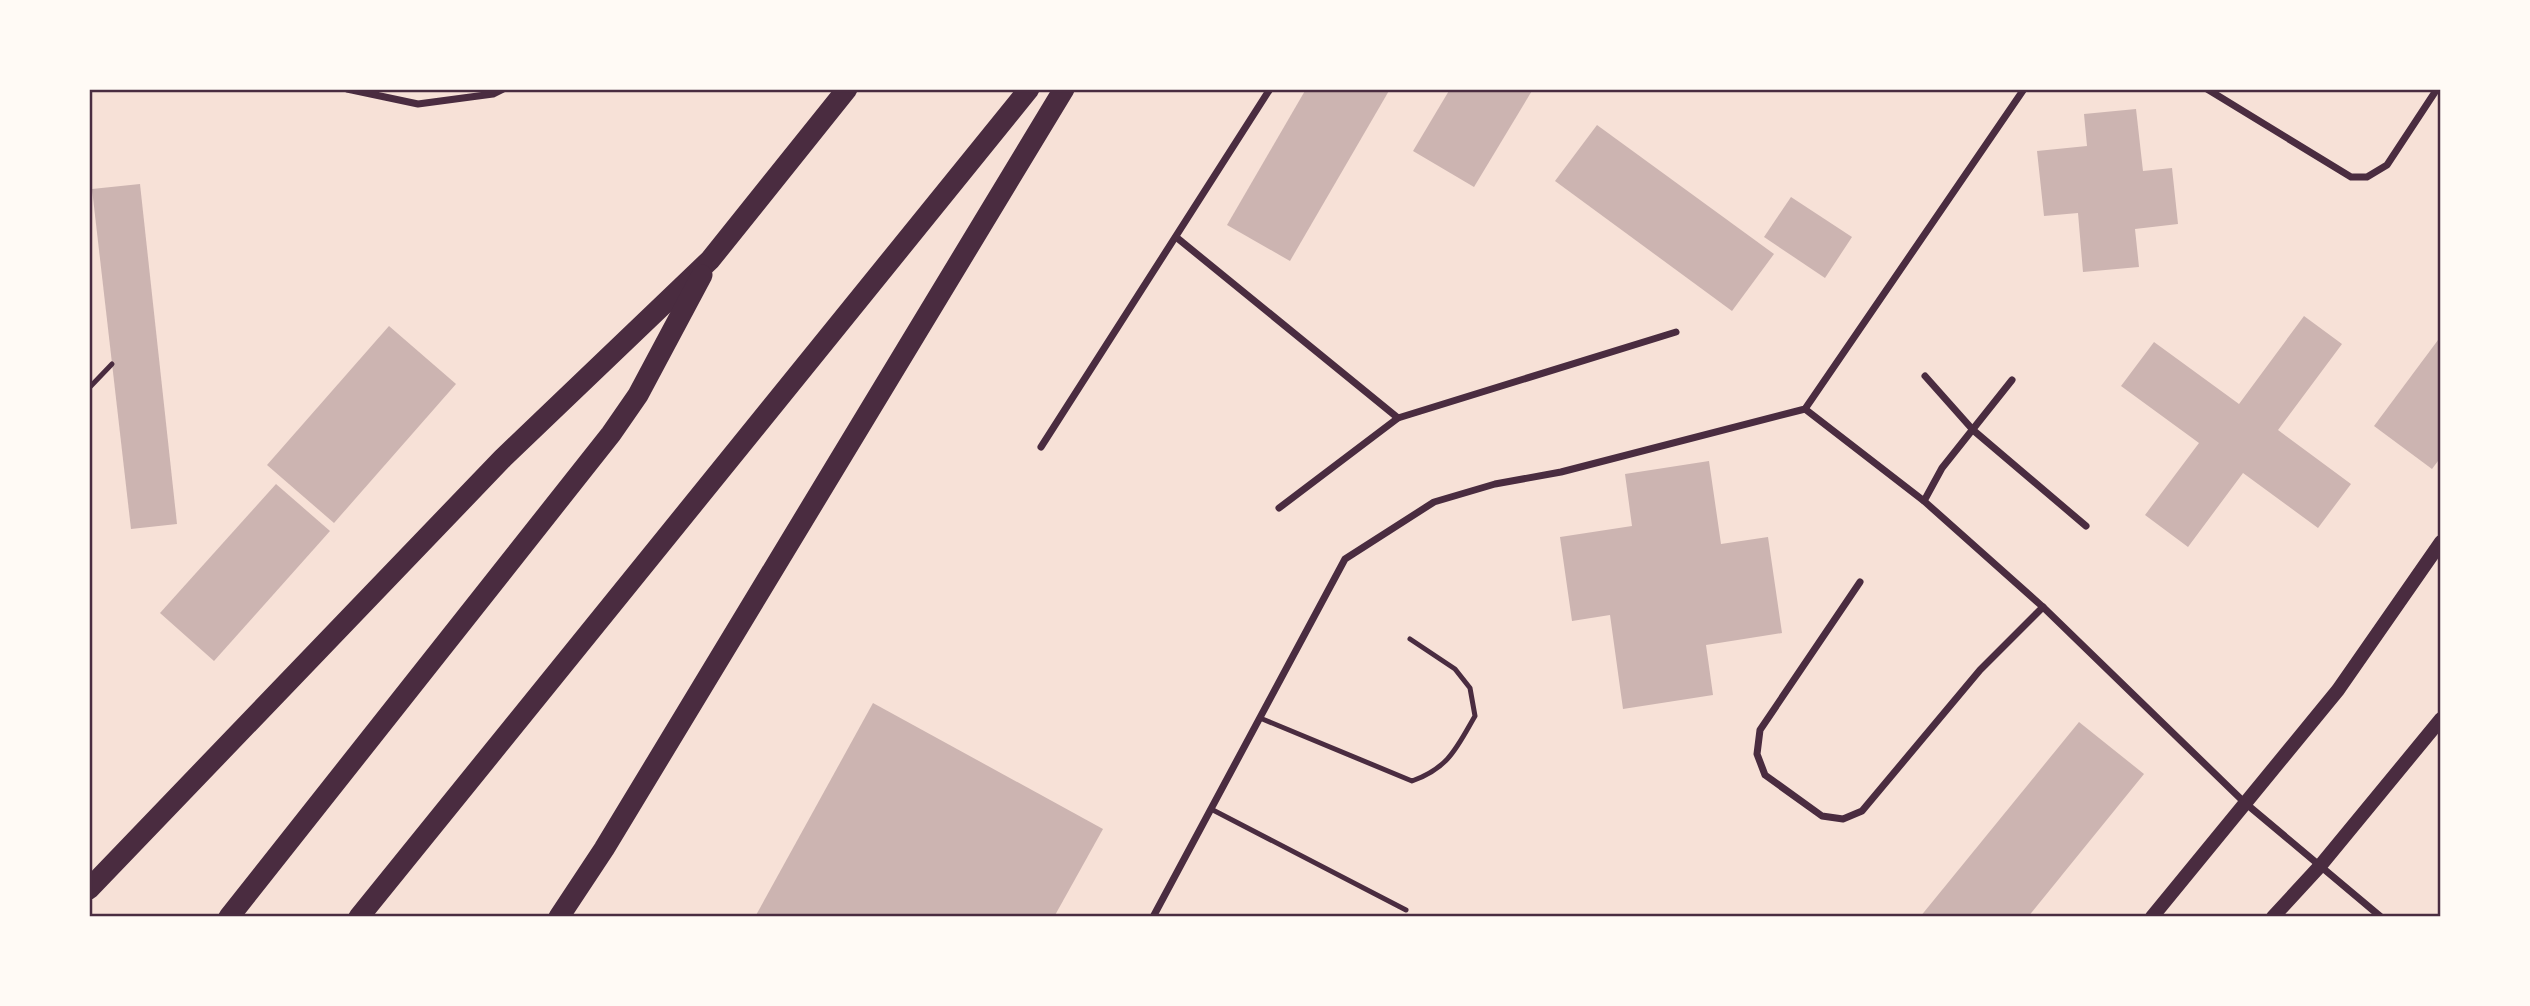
<svg xmlns="http://www.w3.org/2000/svg" width="2530" height="1006" viewBox="0 0 2530 1006" font-family="'Source Serif 4',serif">
  <rect width="100%" height="100%" fill="#f7e1d7"/>
  <g fill="#ccb4b1">
    <polygon points="1306,89 1390,89 1290,261 1227,225"/>
    <polygon points="1450,89 1533,89 1474,187 1413,151"/>
    <polygon points="2136,109 2143,171 2172,168 2178,224 2135,229 2139,267 2083,272 2078,213 2044,216 2037,151 2087,146 2084,114"/>
    <polygon points="1597,125 1774,254 1732,311 1555,181"/>
    <polygon points="140,184 177,524 131,529 92,189"/>
    <polygon points="1791,197 1852,237 1825,278 1764,237"/>
    <polygon points="2304,316 2342,344 2278,430 2351,484 2318,528 2243,473 2188,547 2145,515 2199,443 2121,386 2154,342 2239,404"/>
    <polygon points="389,326 456,384 334,523 267,465"/>
    <polygon points="2441,336 2441,457 2432,469 2374,426"/>
    <polygon points="1709,461 1721,544 1768,537 1782,633 1706,645 1713,695 1623,709 1610,615 1572,621 1560,537 1632,526 1625,474"/>
    <polygon points="276,484 330,531 214,661 160,613"/>
    <polygon points="873,703 1103,829 1054,917 755,917"/>
    <polygon points="2079,722 2144,774 2028,917 1920,917"/>
  </g>
  <g fill="none" stroke-linecap="round" stroke-linejoin="round">
    <g stroke="#4a2c40" stroke-width="5">
      <polyline points="89,388 112,364"/>
      <path d="M 1260,718 L 1412,781 C 1449,768 1457,747 1475,716 L 1470,688 L 1455,669 L 1410,639"/>
      <polyline points="1211,809 1406,910"/>
    </g>
    <g stroke="#4a2c40" stroke-width="7">
      <polyline points="347,89 418,104 493,94 503,89"/>
      <polyline points="2207,89 2351,177 2367,177 2387,165 2437,89"/>
      <polyline points="1176,237 1398,418 1676,332"/>
      <polyline points="1925,376 1973,430 2086,526"/>
      <polyline points="1805,409 1924,501 2043,607 2244,802 2381,917"/>
      <polyline points="1041,447 1270,89"/>
      <polyline points="1924,501 1942,468 2012,380"/>
      <polyline points="1279,508 1398,418"/>
      <polyline points="1860,582 1760,730 1757,754 1765,775 1822,816 1843,819 1862,811 1980,670 2043,607"/>
      <polyline points="1153,917 1345,559 1434,502 1495,484 1561,472 1805,409 2024,89"/>
    </g>
    <g stroke="#4a2c40" stroke-width="14">
      <polyline points="2152,917 2338,690 2441,542"/>
      <polyline points="2273,917 2320,866 2441,719"/>
    </g>
    <g stroke="#4a2c40" stroke-width="21">
      <polyline points="89,889 503,458 710,260 847,89"/>
      <polyline points="229,917 611,434 638,395 702,275"/>
      <polyline points="359,917 1029,89"/>
      <polyline points="559,917 604,849 1064,89"/>
    </g>
  </g>
  <rect width="2530" height="1006" fill="none" stroke="#fffaf5" stroke-width="182"/>
  <rect x="91" y="91" width="2348" height="824" fill="none" stroke="#4a2c40" stroke-width="2.5"/>
</svg>
